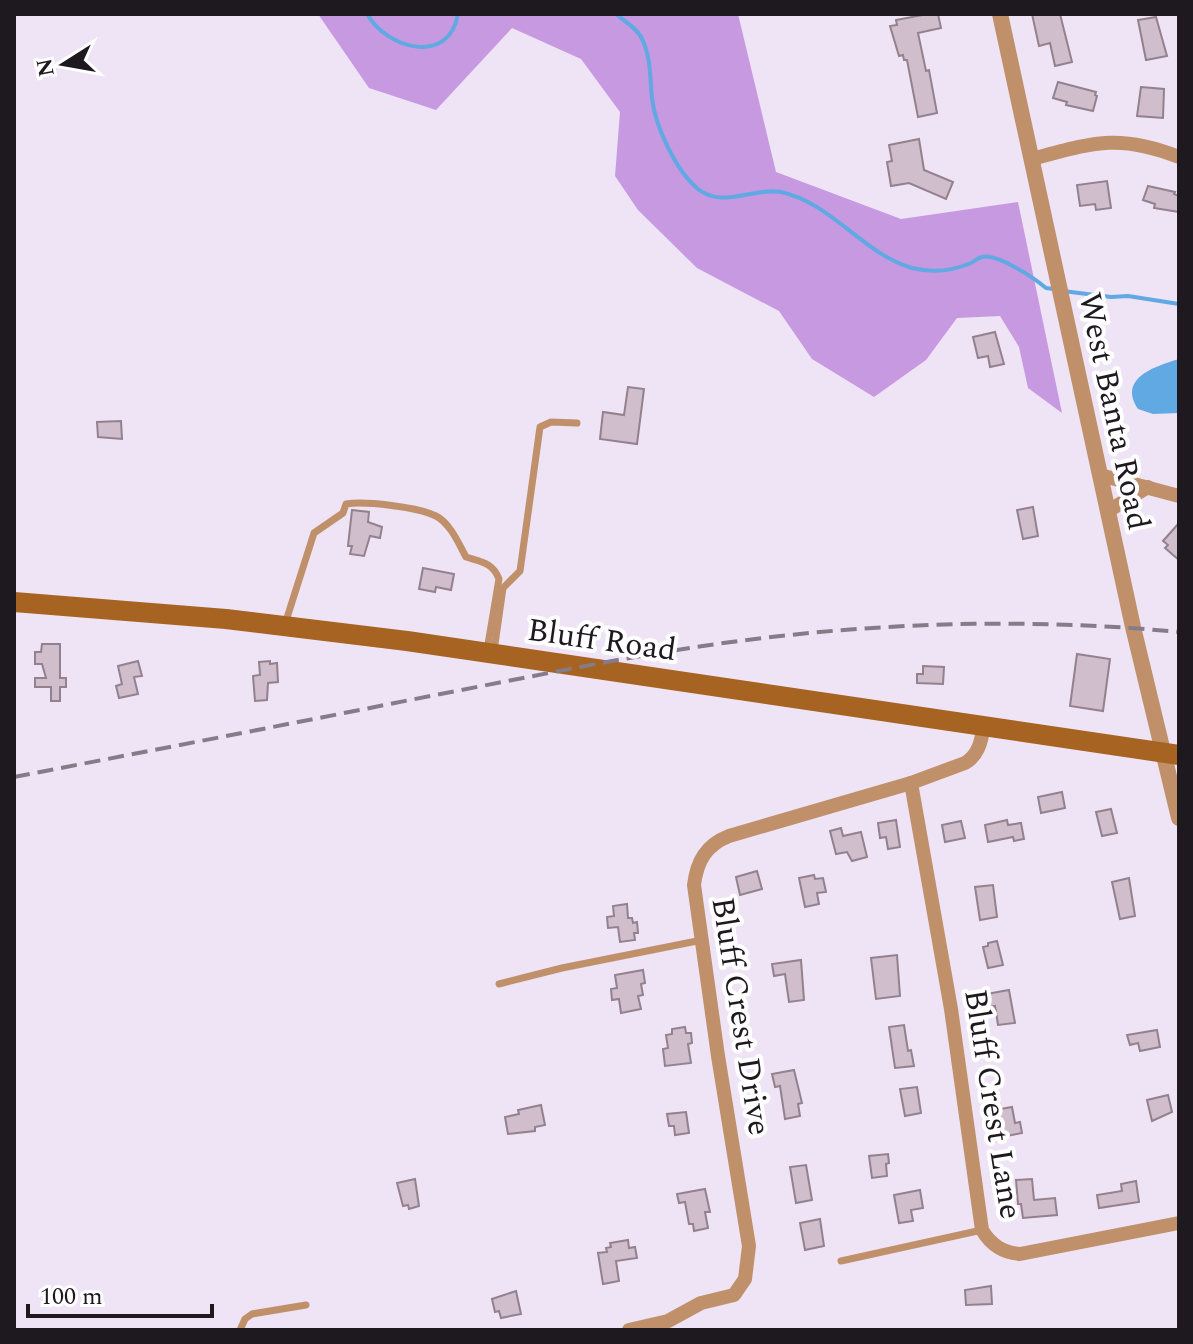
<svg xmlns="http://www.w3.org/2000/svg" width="1193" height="1344" viewBox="0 0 1193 1344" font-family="Spectral,serif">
  <rect width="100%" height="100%" fill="#efe3f6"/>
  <polygon fill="#c799e0" points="318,14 738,14 776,172 901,219 1018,202 1062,413 1028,388 1019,347 1000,316 957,318 926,360 874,397 812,359 779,311 697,268 638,210 615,176 620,112 581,59 512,28 436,110 369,88"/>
  <path fill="#60a9e2" d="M 1179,359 L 1179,413 L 1153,414 L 1138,409 C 1117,378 1156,366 1179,359 Z"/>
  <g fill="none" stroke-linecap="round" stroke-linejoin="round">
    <g stroke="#60a9e2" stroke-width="4">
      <path d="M 367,14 C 387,49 449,66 458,14"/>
      <path d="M 616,14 C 624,21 638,29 642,39 C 651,57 650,79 652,98 C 655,126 676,171 698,189 C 723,209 753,187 781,192 C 832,203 863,254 912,268 C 932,273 952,271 971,263 C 975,261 978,258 982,257 C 997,253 1034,278 1046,288 L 1054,289"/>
      <polyline points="1063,291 1111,297 1128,296 1179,304"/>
    </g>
  </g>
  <g fill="#d1becc" stroke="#93818e" stroke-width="2">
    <polygon points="928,14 938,14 941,28 918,33 926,71 929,70 937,113 918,117 907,60 904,60 903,55 899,56 890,26 897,25 896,20"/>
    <polygon points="1032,14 1060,14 1072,62 1055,66 1050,43 1039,46"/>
    <polygon points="1156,17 1167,56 1146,60 1138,20"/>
    <polygon points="1058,82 1096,92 1095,95 1097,96 1093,111 1066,105 1067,102 1053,98"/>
    <polygon points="1141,87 1164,89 1163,118 1137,116"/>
    <polygon points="919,139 924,170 953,182 946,199 909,183 891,186 887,162 892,161 889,145"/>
    <polygon points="1107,181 1111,208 1096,210 1095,204 1080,206 1077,185"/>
    <polygon points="1148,186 1175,192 1174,194 1179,196 1179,212 1154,208 1155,204 1143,200"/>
    <polygon points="995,332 1004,364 990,367 988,356 978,358 973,337"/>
    <polygon points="628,387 644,389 637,444 600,439 603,412 624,415"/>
    <polygon points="121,421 122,439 98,437 97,422"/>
    <polygon points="1033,507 1038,536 1023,539 1017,510"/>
    <polygon points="352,510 369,512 368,522 382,527 380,538 370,536 364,556 350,554 352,546 348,546"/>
    <polygon points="1179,523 1179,560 1165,548 1168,545 1163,541"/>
    <polygon points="423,568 454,574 451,590 436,587 435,592 419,589"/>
    <polygon points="42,644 60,644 60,678 66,678 66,687 60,687 60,701 51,701 51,687 35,687 35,678 46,678 42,664 35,664 35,652 41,652"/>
    <polygon points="1077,654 1110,659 1103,711 1070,706"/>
    <polygon points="138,661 142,676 134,677 138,694 119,698 116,686 122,684 118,666"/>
    <polygon points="270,661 270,664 277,663 278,682 268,683 267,700 255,701 253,676 260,675 259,662"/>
    <polygon points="923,666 944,667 943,684 917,683 917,674 923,674"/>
    <polygon points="1062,792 1065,808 1041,813 1038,797"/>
    <polygon points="1111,809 1117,833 1102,836 1096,812"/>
    <polygon points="896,820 900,847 888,849 886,837 880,838 878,823"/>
    <polygon points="1007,820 1008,825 1021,823 1024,839 1014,841 1013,837 988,842 985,825"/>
    <polygon points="961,821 965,838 945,842 942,825"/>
    <polygon points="841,828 843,836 861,832 867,857 852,861 847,852 836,854 830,831"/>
    <polygon points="757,871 762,889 740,895 736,877"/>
    <polygon points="814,875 815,879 823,878 826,892 817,893 819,904 805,907 799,878"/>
    <polygon points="1129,878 1135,916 1120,919 1112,882"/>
    <polygon points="993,885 997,917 980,920 975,887"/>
    <polygon points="627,904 628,918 632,918 633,923 637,922 638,933 634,933 635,940 620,942 618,927 608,928 607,917 614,916 613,906"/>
    <polygon points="997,941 1003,965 988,968 983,947 988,946 988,943"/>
    <polygon points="897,955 900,996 876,999 871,958"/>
    <polygon points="801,960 804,1000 789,1002 785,974 774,976 772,964"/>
    <polygon points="643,970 645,983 641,984 643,995 638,996 641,1009 621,1013 619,999 612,1000 611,989 617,988 615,975"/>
    <polygon points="1009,990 1015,1023 998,1025 995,1006 983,1008 981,995"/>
    <polygon points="904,1025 908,1051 911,1050 914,1066 895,1068 889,1027"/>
    <polygon points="685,1027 686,1033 691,1033 692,1043 688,1044 691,1063 665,1066 663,1049 668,1048 666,1035 672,1034 672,1029"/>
    <polygon points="1157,1030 1160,1047 1140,1051 1138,1043 1130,1045 1127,1035"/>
    <polygon points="794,1070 802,1103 798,1104 800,1116 785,1119 780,1086 775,1087 772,1074"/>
    <polygon points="917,1087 921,1113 905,1116 900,1089"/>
    <polygon points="1168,1095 1172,1112 1152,1121 1147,1100"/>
    <polygon points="541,1105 545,1125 535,1127 535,1131 508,1134 505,1117 519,1114 518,1110"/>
    <polygon points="1012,1107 1015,1123 1020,1122 1022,1133 992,1139 989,1127 997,1125 995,1110"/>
    <polygon points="686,1112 689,1133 675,1135 674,1126 669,1126 667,1114"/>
    <polygon points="888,1154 889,1163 886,1164 887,1176 872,1178 869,1156"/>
    <polygon points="806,1165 812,1200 796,1203 790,1167"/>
    <polygon points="415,1179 419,1206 409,1209 408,1205 403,1206 397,1183"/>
    <polygon points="1032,1179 1034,1200 1055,1198 1057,1215 1023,1218 1021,1204 1018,1204 1016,1180"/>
    <polygon points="1136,1181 1139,1202 1099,1208 1097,1195 1122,1191 1121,1184"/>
    <polygon points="705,1189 710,1212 705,1212 708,1228 694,1231 693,1224 689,1224 685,1202 679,1203 677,1194"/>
    <polygon points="920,1190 923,1208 911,1210 913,1221 899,1223 894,1195"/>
    <polygon points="820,1219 824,1246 805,1250 800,1223"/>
    <polygon points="628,1240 629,1248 635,1247 637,1258 616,1261 619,1281 603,1284 598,1253 607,1252 606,1248 611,1247 610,1243"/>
    <polygon points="991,1286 992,1304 966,1305 965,1290"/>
    <polygon points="516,1291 521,1314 501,1318 499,1311 495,1312 492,1299"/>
  </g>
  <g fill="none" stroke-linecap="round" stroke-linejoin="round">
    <g stroke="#bf906a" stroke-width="7">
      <path d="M 285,624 L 314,533 L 343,513 L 346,504 C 365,501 418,507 436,516 C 450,523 459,544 466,557 C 482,562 493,563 499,579 L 487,650"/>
      <polyline points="494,651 503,588 520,571 540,427 551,422 577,423"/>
      <polyline points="499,984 562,968 702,940"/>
      <polyline points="841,1261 982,1230"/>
      <polyline points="240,1330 245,1319 252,1314 306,1305"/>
    </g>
    <g stroke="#bf906a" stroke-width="14">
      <path d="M 1032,159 C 1092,143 1118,133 1179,157"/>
      <polyline points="1100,475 1179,496"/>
      <polyline points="1108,511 1148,487"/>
      <path d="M 911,783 L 951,1009 L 982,1230 C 991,1245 1003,1253 1020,1254 L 1179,1223"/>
      <path d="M 629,1330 L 668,1321 L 701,1303 L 734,1295 L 745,1279 L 749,1246 L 718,1056 L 694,885 C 697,861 706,845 729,836 L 911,783 L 965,763 C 979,755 981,741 984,726"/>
    </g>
    <polyline stroke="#bf906a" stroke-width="16" points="1000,14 1133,627 1179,818"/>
    <polyline stroke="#a76322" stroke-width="20" points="14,602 226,619 407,641 1179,755"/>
    <path stroke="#847c89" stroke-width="4" stroke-dasharray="16 8" stroke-linecap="butt" d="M 14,777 C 154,750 295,723 435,695 C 536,676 637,654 739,641 C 884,622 1033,618 1179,632"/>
  </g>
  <g text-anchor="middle" stroke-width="8" stroke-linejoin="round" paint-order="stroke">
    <g font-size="32" fill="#1d191f" stroke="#fff">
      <text transform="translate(1115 411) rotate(78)" y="11">West Banta Road</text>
      <text transform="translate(602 639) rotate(8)" y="11">Bluff Road</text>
      <text transform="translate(742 1016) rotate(81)" y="11">Bluff Crest Drive</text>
      <text transform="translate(994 1104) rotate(81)" y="11">Bluff Crest Lane</text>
    </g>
  </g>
  <rect width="1193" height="1344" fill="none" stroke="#1d191f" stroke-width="32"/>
  <g transform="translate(64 64) rotate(259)" stroke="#ffffff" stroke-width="6" paint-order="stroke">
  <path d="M0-6L14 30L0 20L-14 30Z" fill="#1d191f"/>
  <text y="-12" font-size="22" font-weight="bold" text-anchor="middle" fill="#1d191f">N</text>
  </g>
  <path d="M28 1304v12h184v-12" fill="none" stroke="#1d191f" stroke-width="4"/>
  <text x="40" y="1304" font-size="24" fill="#1d191f" stroke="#ffffff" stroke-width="6" paint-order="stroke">100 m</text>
</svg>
